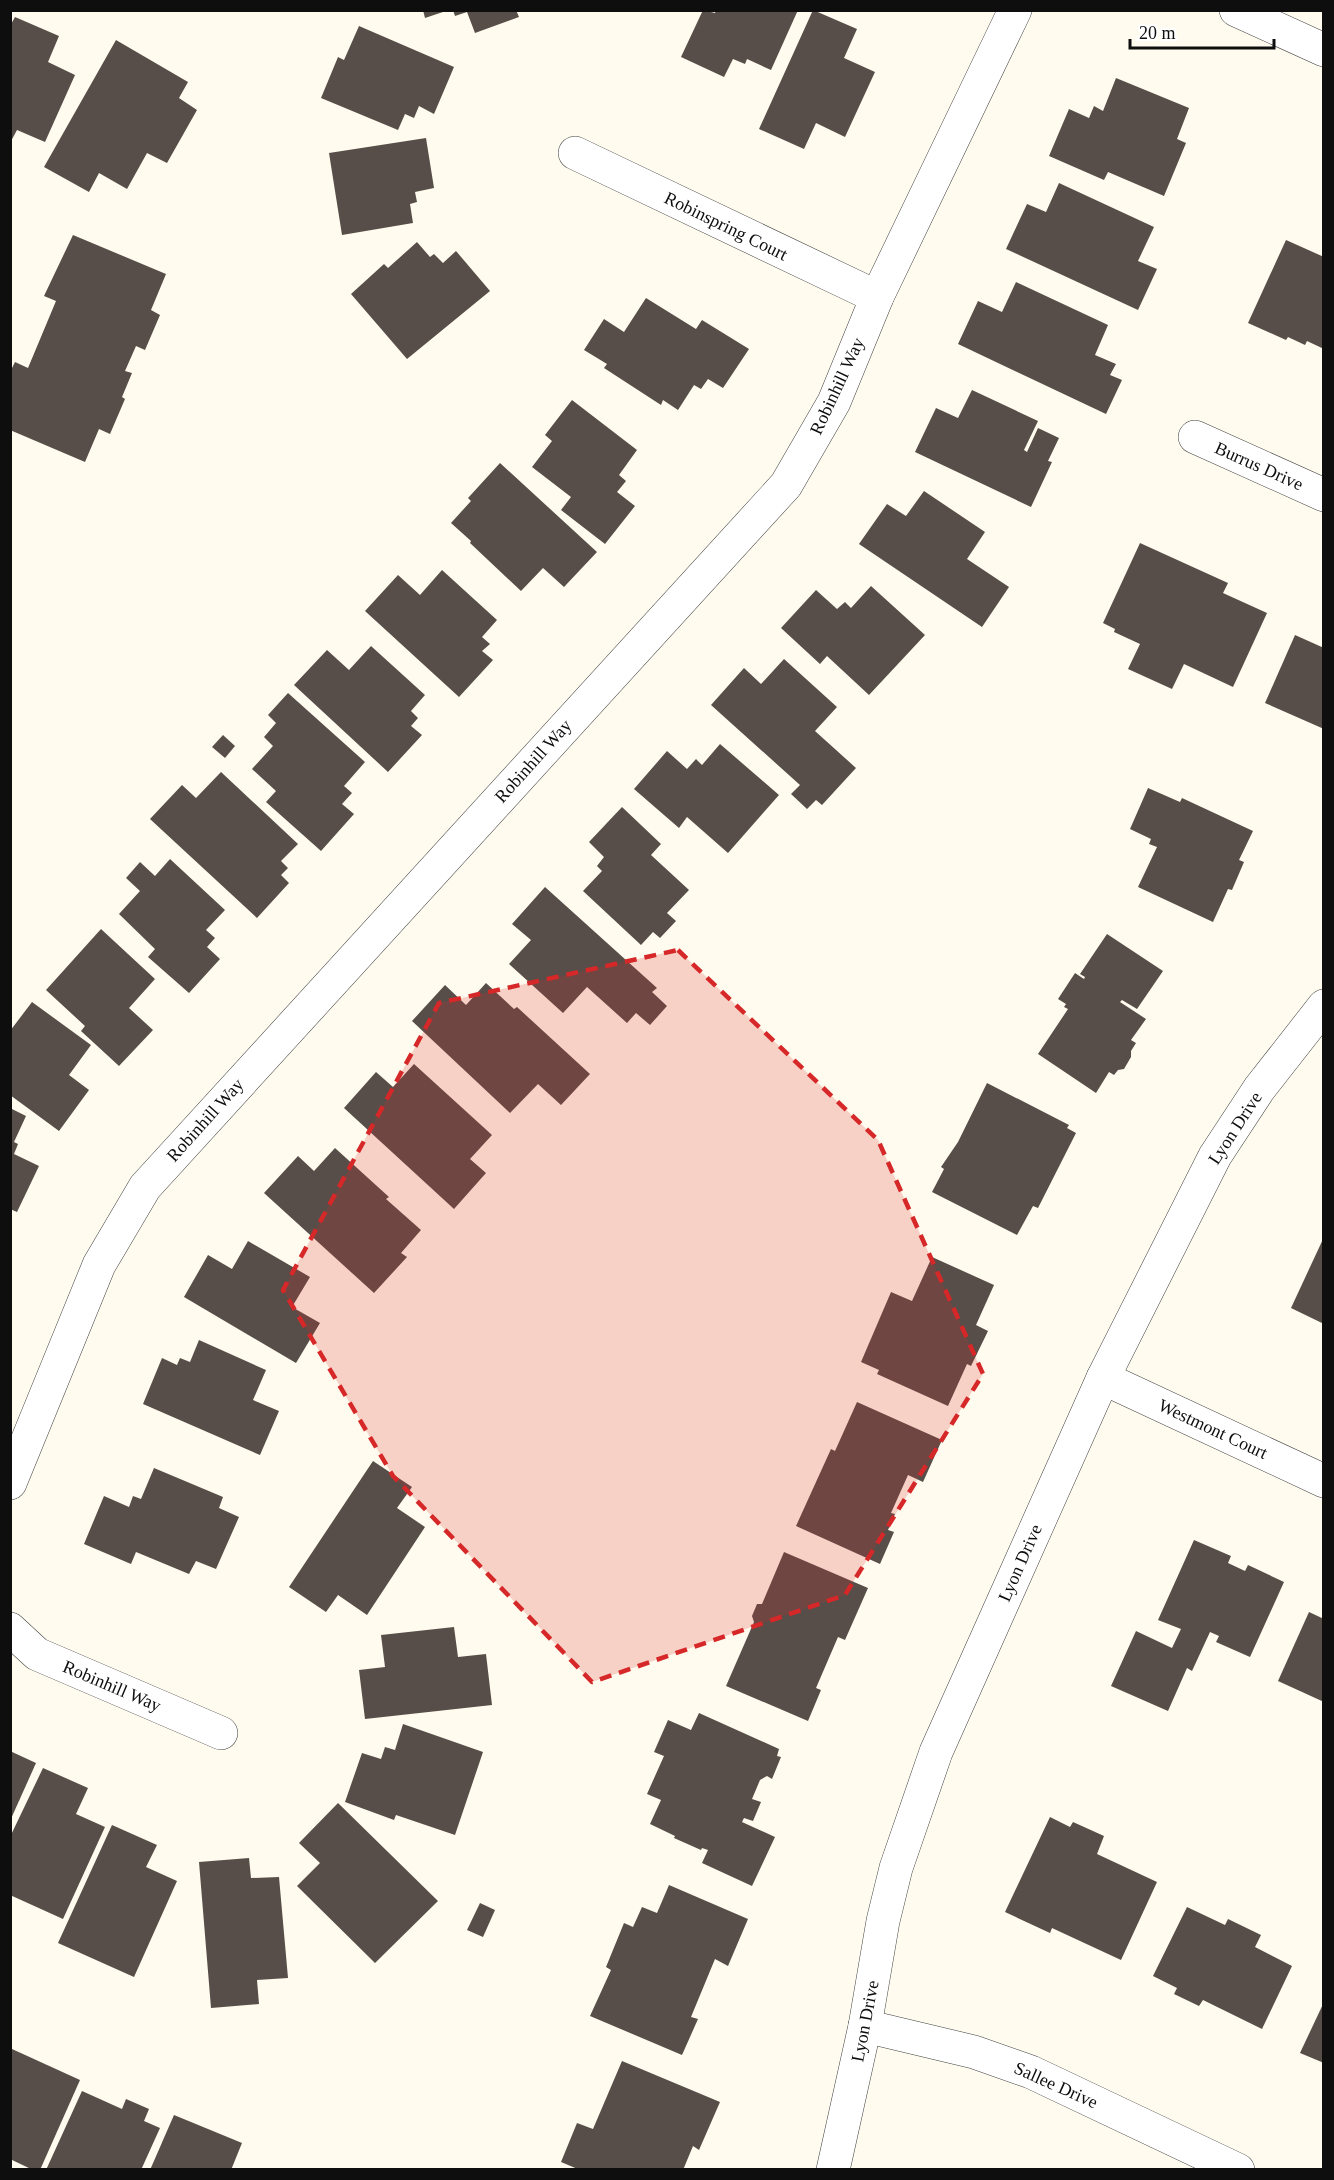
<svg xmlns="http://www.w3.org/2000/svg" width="1334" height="2180" viewBox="0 0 1334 2180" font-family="'Times New Roman',serif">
  <rect width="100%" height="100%" fill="#fffbee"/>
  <g fill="#574e49">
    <polygon points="423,10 446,10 446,11 425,18"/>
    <polygon points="453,10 516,10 519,17 475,33 467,12 455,16"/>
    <polygon points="703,10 715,13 716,10 798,10 771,70 747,59 745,64 733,59 724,77 681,57"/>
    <polygon points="813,10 857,29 844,58 875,72 845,137 816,123 804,149 759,129"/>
    <polygon points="15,17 59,36 48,62 75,75 45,142 17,130 10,143 10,26"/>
    <polygon points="359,26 454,67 434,114 419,106 414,118 405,114 398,130 321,98 338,57 344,60"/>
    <polygon points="116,40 188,82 179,98 197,110 167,163 147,153 127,189 99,173 89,192 44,167"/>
    <polygon points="1116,78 1189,108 1177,139 1186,143 1164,196 1108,172 1104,180 1049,156 1069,109 1089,118 1094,106 1103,111"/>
    <polygon points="426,138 434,188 415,192 417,202 410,204 413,223 342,235 329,153"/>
    <polygon points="1059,183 1154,227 1138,261 1157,269 1138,310 1006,249 1027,204 1046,212"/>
    <polygon points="73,235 166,274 151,310 160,315 145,350 136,346 125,371 132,373 122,397 125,399 110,434 99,429 85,462 10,430 10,372 15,362 28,368 56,301 44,296"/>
    <polygon points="1286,240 1324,257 1324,349 1307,341 1305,345 1288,337 1286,340 1248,323"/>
    <polygon points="417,242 430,257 434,254 443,263 456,251 490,291 407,359 351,294 384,264 388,268"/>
    <polygon points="1016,282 1108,325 1095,355 1116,364 1110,375 1122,380 1106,414 958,344 978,301 1002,312"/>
    <polygon points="646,298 696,329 702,320 749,349 723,388 708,379 701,389 694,385 678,410 663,400 661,405 604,368 607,364 584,350 604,319 624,332"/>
    <polygon points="972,390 1038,421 1024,450 1027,452 1038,428 1059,438 1048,461 1052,462 1031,507 915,452 936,408 958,418"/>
    <polygon points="572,400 637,450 619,475 626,481 617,492 635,506 605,544 561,510 571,497 532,467 552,441 545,435"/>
    <polygon points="500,463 597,552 564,587 543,568 521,591 470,543 471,541 451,523 471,501 468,498"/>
    <polygon points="924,491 985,532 967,559 1009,587 982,627 859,544 887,504 906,516"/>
    <polygon points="1140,543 1228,583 1223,593 1267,613 1233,687 1184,664 1172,689 1128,669 1140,644 1114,632 1115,629 1103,623"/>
    <polygon points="442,570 497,620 482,637 490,644 482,651 493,660 459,697 365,611 398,575 420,595"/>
    <polygon points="871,586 925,635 869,695 827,656 820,664 781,628 816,590 837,609 845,602 851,608"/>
    <polygon points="1295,635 1324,648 1324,729 1265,703"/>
    <polygon points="371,646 425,695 411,711 418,718 411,726 422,735 388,772 294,685 327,650 349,670"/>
    <polygon points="784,659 837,707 815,731 856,768 822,805 816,800 807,809 791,794 800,785 711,705 744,668 761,684"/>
    <polygon points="288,693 365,762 344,786 352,793 342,804 354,814 321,851 266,802 276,791 252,769 273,746 264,737 276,723 268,715"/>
    <polygon points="223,735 235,746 225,758 212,747"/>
    <polygon points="720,744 779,795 728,853 687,817 679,828 634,789 667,751 687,769 696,759 702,765"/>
    <polygon points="221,772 298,844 281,861 288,868 281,875 289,883 257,918 150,819 182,785 196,798"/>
    <polygon points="1148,788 1180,802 1182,798 1253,831 1239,860 1244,862 1232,890 1228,889 1213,922 1138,887 1157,847 1149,844 1151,839 1130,829"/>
    <polygon points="622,807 661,844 651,855 689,890 667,913 676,921 660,938 653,932 641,945 583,891 602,871 597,866 604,857 589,842"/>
    <polygon points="170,859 225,910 206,930 215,938 207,947 220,959 189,993 148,957 155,949 119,914 140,891 126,878 140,862 155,876"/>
    <polygon points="545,887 657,988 652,992 667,1006 650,1025 636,1013 627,1023 587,987 563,1013 509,964 531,940 512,924"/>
    <polygon points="101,929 155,979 129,1008 153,1030 119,1066 81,1031 85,1026 46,990"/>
    <polygon points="1107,934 1163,971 1137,1009 1122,1000 1120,1002 1146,1019 1131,1040 1136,1043 1131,1051 1131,1057 1124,1069 1118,1070 1114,1075 1109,1072 1096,1093 1038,1054 1068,1009 1064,1007 1066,1004 1058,999 1075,973 1084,979 1085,977 1080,974"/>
    <polygon points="486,983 514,1009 517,1007 590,1074 561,1105 538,1084 510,1113 412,1021 445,985 466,1005"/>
    <polygon points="32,1002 91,1045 69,1075 89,1090 59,1131 10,1095 10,1031"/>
    <polygon points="414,1064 492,1135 470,1159 486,1173 454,1209 344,1108 376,1072 393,1087"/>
    <polygon points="987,1083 1069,1125 1067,1128 1076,1133 1038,1208 1033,1206 1017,1235 932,1192 944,1169 941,1167 958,1142"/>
    <polygon points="10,1108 26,1116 14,1142 18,1144 14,1154 39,1166 17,1212 10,1209"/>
    <polygon points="335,1148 389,1197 386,1199 421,1230 401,1253 407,1257 374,1293 264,1193 298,1156 314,1171"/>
    <polygon points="1324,1237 1324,1324 1291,1308"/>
    <polygon points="248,1241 310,1277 292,1307 320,1323 296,1363 184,1297 208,1255 232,1269"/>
    <polygon points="932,1257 994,1285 976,1325 988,1331 971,1366 967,1364 948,1406 877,1374 879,1370 861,1362 891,1292 912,1301"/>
    <polygon points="199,1340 266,1370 253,1400 279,1411 260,1455 143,1404 162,1358 177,1365 180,1358 190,1362"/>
    <polygon points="857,1402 942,1440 923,1482 908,1475 891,1513 895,1514 888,1530 894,1532 880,1564 796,1526 831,1449 835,1451"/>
    <polygon points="373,1461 412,1487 397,1508 425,1527 367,1615 338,1595 326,1612 289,1587"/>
    <polygon points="154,1468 223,1497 219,1508 239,1517 216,1569 196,1561 189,1574 136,1552 131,1564 84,1544 104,1496 129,1507 133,1496 141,1499"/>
    <polygon points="1194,1540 1231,1556 1228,1563 1245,1571 1248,1565 1284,1582 1250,1657 1216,1642 1219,1636 1210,1632 1192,1671 1187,1668 1168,1711 1111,1686 1136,1631 1172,1648 1181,1629 1158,1620"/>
    <polygon points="784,1552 868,1588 845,1640 838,1637 816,1688 821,1690 808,1721 726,1686 754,1622 752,1616 757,1604 762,1604"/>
    <polygon points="1309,1612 1324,1619 1324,1702 1278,1681"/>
    <polygon points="454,1627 458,1657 486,1654 492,1705 365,1719 359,1670 385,1667 381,1635"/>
    <polygon points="699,1713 779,1749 777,1756 781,1757 772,1779 767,1776 760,1780 752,1799 761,1802 753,1821 744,1818 742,1822 775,1837 752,1886 702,1863 708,1850 702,1848 701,1850 674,1838 675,1836 650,1824 661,1800 647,1794 664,1756 654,1752 668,1720 691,1730"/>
    <polygon points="403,1724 483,1752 455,1835 396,1815 394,1820 345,1802 362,1753 381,1759 385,1747 395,1750"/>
    <polygon points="10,1751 36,1763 10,1821"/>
    <polygon points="43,1768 88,1788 76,1814 105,1827 63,1919 10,1895 10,1837"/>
    <polygon points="338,1803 438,1901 375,1963 297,1886 320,1863 299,1843"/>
    <polygon points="1050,1817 1070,1827 1073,1822 1104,1836 1097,1854 1157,1882 1121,1960 1052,1928 1050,1933 1005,1912"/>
    <polygon points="112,1825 157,1845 146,1867 177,1881 134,1977 58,1943"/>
    <polygon points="249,1858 251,1878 279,1877 288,1978 257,1980 259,2004 211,2008 199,1862"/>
    <polygon points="669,1885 748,1919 728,1966 715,1959 691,2017 698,2019 682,2055 590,2016 611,1970 606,1967 624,1923 633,1927 642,1907 657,1913"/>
    <polygon points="480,1903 495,1910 483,1937 467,1930"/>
    <polygon points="1187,1907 1225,1925 1228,1919 1261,1935 1255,1947 1292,1966 1262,2029 1203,2000 1199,2006 1174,1994 1177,1988 1153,1976"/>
    <polygon points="1324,2002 1324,2063 1300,2053"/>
    <polygon points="12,2049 80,2080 40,2170 33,2170 10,2159"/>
    <polygon points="622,2061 720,2102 699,2150 693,2146 683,2170 580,2170 561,2162 577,2123 593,2129"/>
    <polygon points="82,2091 122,2109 126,2099 149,2109 144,2121 160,2128 141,2170 46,2170"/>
    <polygon points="174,2115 242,2143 231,2170 150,2170"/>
  </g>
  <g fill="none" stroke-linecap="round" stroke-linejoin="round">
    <g stroke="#414141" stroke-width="34">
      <g id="minor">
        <polyline points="1236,10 1324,50"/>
        <polyline points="575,153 877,297"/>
        <polyline points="1195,437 1324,495"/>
        <polyline points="1103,1378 1324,1481"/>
        <polyline points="10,1483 99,1265 145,1187 786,485 834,402 877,297 1015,10"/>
        <polyline points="10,1629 37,1654 221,1733"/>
        <polyline points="865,2026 974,2052 1031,2072 1238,2170"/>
        <polyline points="833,2170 865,2026 883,1921 896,1868 936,1752 1103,1378 1215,1156 1259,1089 1324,1006"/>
      </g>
    </g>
    <use href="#minor" stroke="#fff" stroke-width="33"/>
  </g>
  <path fill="#d62828" fill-opacity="0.2" stroke="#d62828" stroke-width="4.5" stroke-dasharray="12 8" stroke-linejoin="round" d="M 678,950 L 878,1140 L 983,1374 L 845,1595 L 592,1682 L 393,1476 L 283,1290 L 439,1003 Z"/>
  <g text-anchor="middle" stroke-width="6" stroke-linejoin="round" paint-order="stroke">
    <g font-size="18" fill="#0e0e0e" stroke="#fff">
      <text transform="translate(726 226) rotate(26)" y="6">Robinspring Court</text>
      <text transform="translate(837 386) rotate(-65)" y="6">Robinhill Way</text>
      <text transform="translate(1259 466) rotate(24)" y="6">Burrus Drive</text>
      <text transform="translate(533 761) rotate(-48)" y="6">Robinhill Way</text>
      <text transform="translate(205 1120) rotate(-48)" y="6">Robinhill Way</text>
      <text transform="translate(1235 1128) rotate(-57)" y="6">Lyon Drive</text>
      <text transform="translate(1213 1429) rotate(25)" y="6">Westmont Court</text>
      <text transform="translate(1020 1563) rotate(-66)" y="6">Lyon Drive</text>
      <text transform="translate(112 1686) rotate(23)" y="6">Robinhill Way</text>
      <text transform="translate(865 2021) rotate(-79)" y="6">Lyon Drive</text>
      <text transform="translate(1056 2085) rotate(24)" y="6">Sallee Drive</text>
    </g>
  </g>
  <rect width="1334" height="2180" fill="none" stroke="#0e0e0e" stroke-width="24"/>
  <path d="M1130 39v9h144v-9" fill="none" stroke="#0e0e0e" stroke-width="3"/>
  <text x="1139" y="39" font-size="18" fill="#0e0e0e" stroke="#ffffff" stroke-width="4.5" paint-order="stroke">20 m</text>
</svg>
